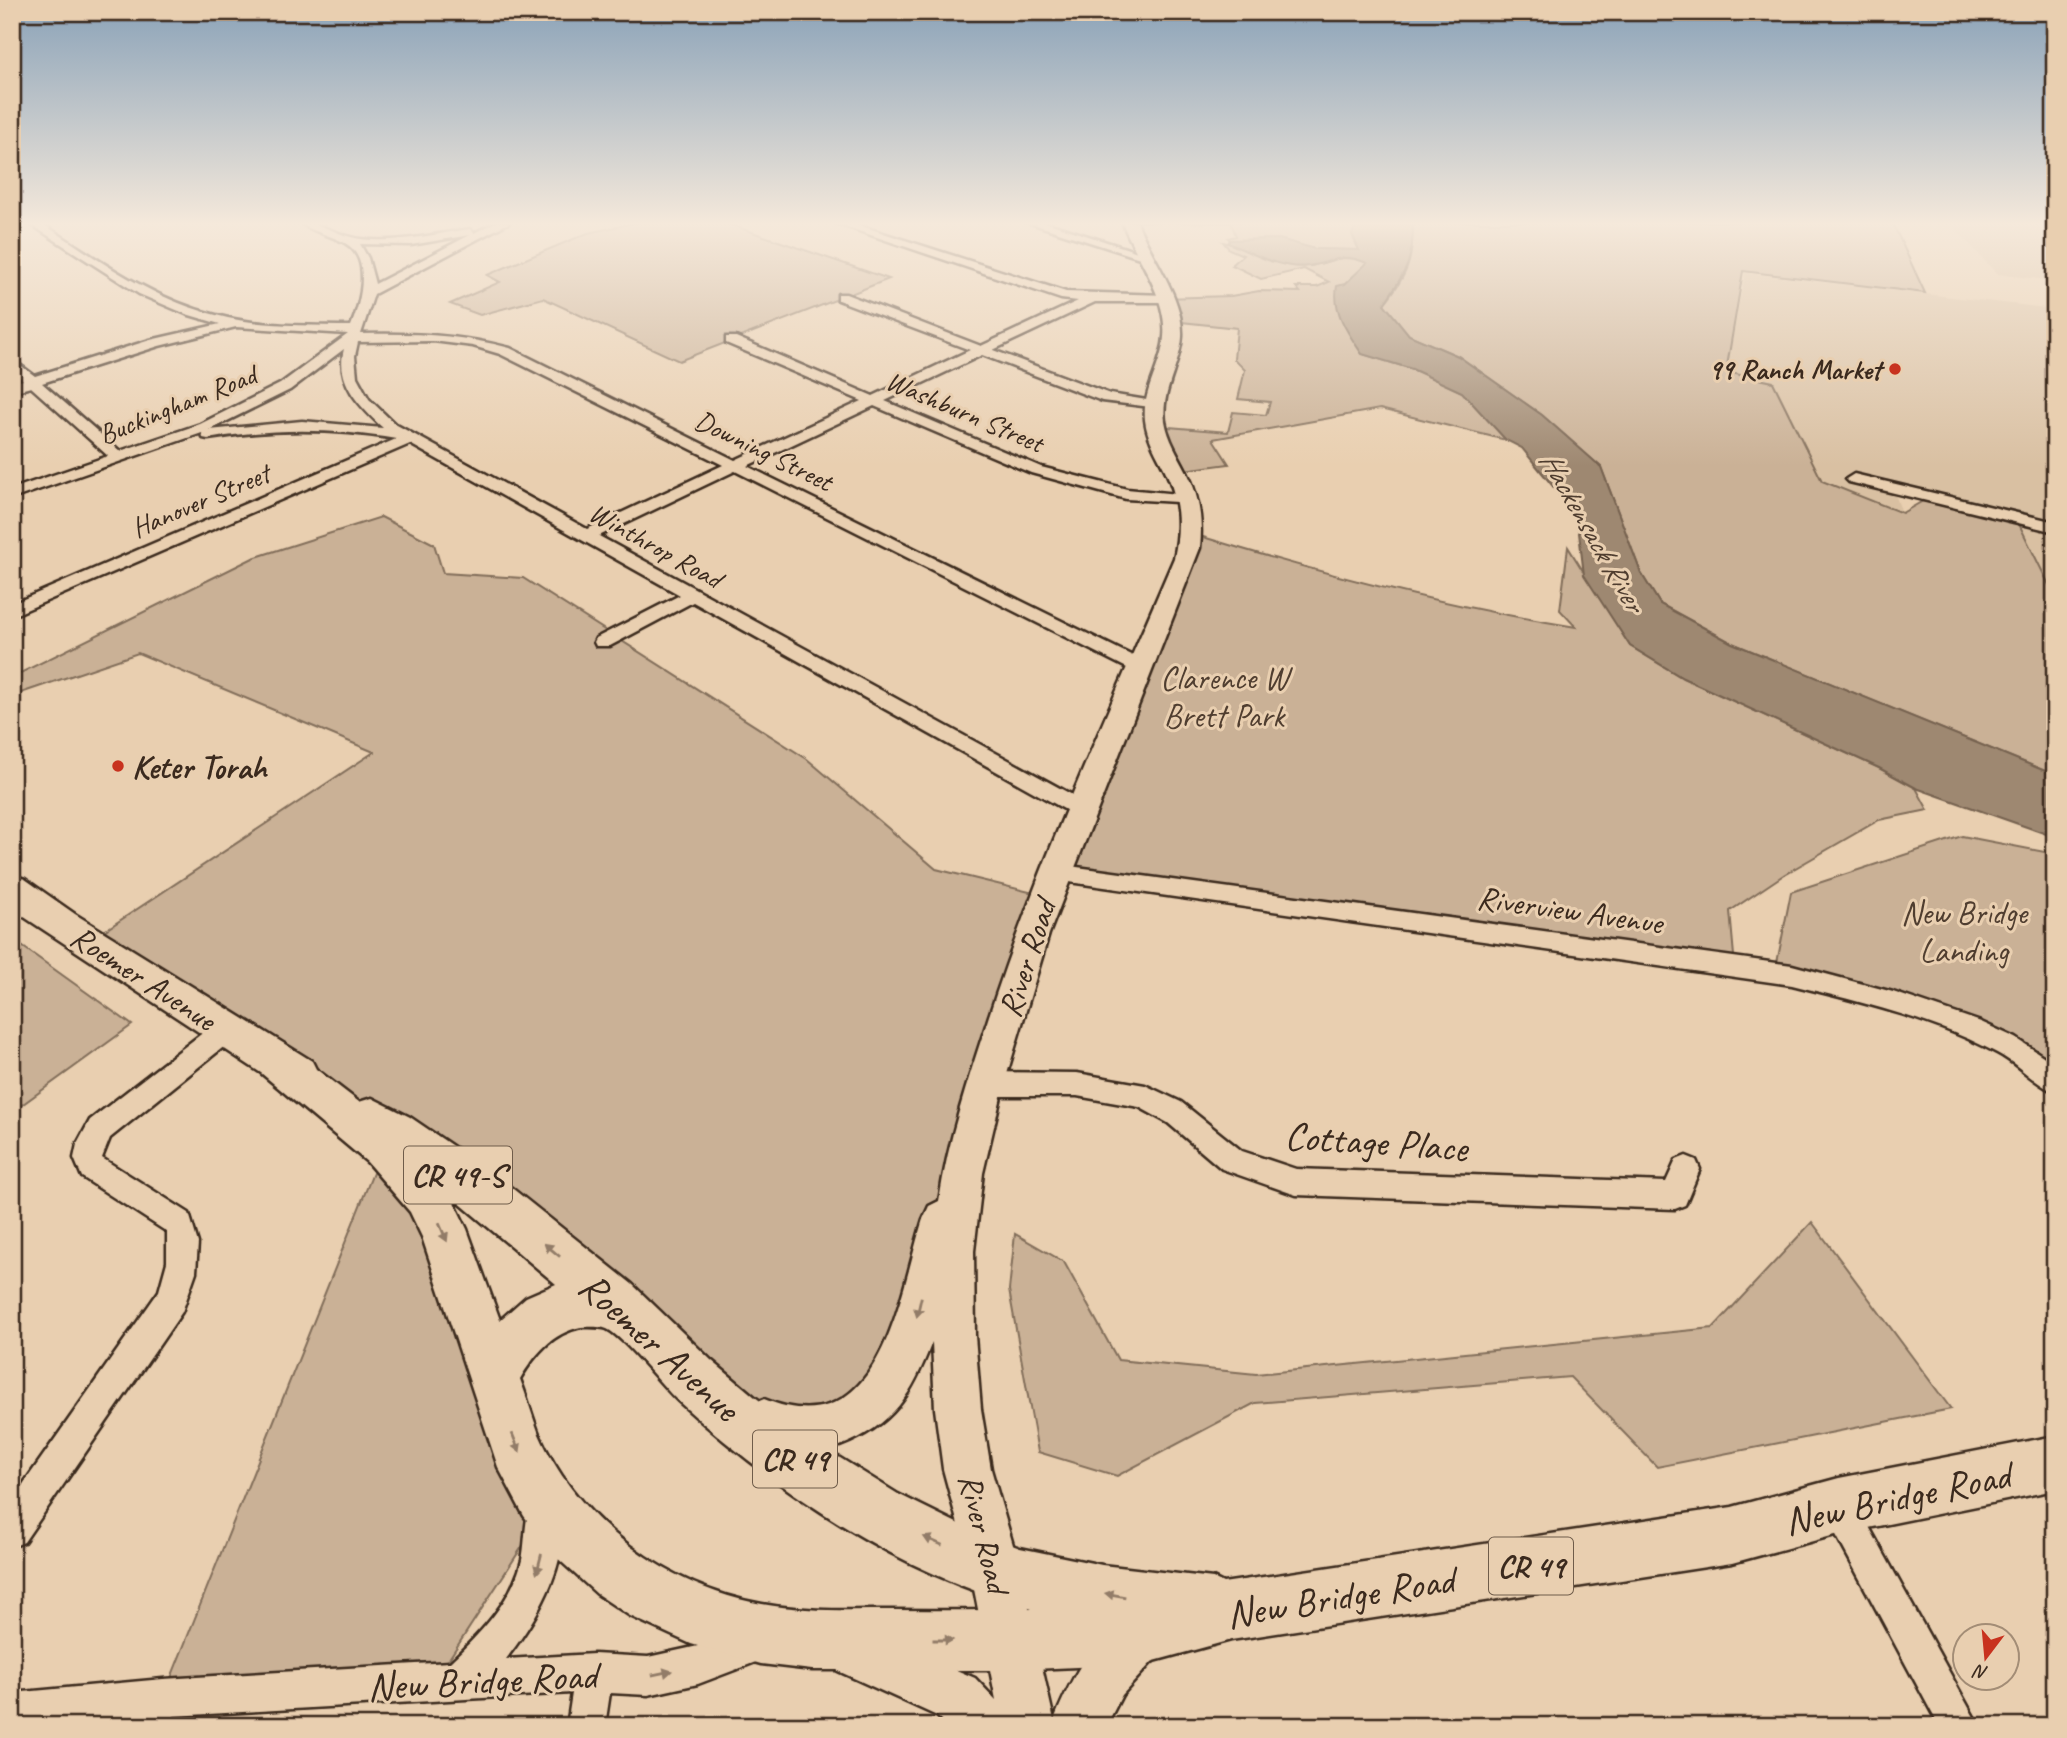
<svg xmlns="http://www.w3.org/2000/svg" width="2067" height="1738" viewBox="0 0 2067 1738" font-family="Caveat,sans-serif">
  <rect width="100%" height="100%" fill="#e9cfb0"/>
  <filter id="ink" filterUnits="userSpaceOnUse"><feTurbulence type="fractalNoise" baseFrequency=".0143" numOctaves="2"/><feDisplacementMap in="SourceGraphic" scale="14" xChannelSelector="R" yChannelSelector="G"/><feConvolveMatrix kernelMatrix="1 2 1 2 8 2 1 2 1" color-interpolation-filters="sRGB"/></filter>
  <g filter="url(#ink)">
    <g fill="#d9c0a2">
      <polygon points="1949,222 2055,222 2055,281 1997,274"/>
      <polygon points="1745,273 2055,309 2055,597 2016,517 1893,489 1902,513 1822,481 1773,382 1726,373"/>
    </g>
    <g fill="#cab196" stroke="#826e5a" stroke-width="2">
      <polygon points="639,222 723,222 889,279 679,361 543,298 480,315 450,304 500,282 487,275 588,233"/>
      <polygon points="1129,222 1358,222 1352,235 1359,250 1315,249 1279,239 1230,240 1228,238 1236,236 1231,223"/>
      <path d="M 1413,222 L 1892,222 L 1925,293 L 1743,271 L 1726,372 L 1773,382 L 1822,481 L 1902,513 L 1923,501 L 2019,524 L 2055,597 L 2055,775 L 1732,643 L 1660,604 L 1641,573 L 1601,467 L 1542,415 L 1458,356 L 1409,335 L 1384,304 C 1408,274 1413,261 1413,222 Z"/>
      <path d="M 1223,242 C 1247,246 1268,262 1292,266 C 1323,271 1332,249 1368,263 L 1345,284 L 1362,354 L 1412,369 L 1462,392 L 1506,440 L 1380,409 L 1213,439 L 1229,464 L 1176,471 L 1156,426 L 1228,432 L 1233,412 L 1266,415 L 1270,402 L 1238,399 L 1245,370 L 1234,359 L 1237,328 L 1172,321 L 1163,298 L 1231,296 L 1259,291 L 1300,292 L 1296,287 L 1317,287 L 1329,282 L 1304,269 L 1261,279 L 1232,265 L 1243,255 L 1229,249 Z"/>
      <polygon points="381,517 434,544 443,573 523,578 807,759 936,869 1046,896 898,1372 791,1434 623,1309 89,941 374,752 138,653 12,696 12,677 253,558"/>
      <path d="M 1203,537 C 1326,575 1449,607 1576,627 L 1560,610 L 1568,547 L 1630,646 L 1683,678 L 1879,768 L 1916,788 L 1928,810 L 1879,820 L 1785,874 L 1730,911 L 1735,967 L 1055,872 L 1186,558 L 1197,558 Z"/>
      <polygon points="1962,836 2055,854 2055,1081 2002,1042 1775,973 1791,892"/>
      <polygon points="12,939 132,1025 12,1112"/>
      <polygon points="383,1148 550,1504 443,1668 163,1698"/>
      <polygon points="1812,1222 1951,1409 1657,1467 1570,1377 1255,1403 1117,1476 1038,1452 1009,1290 1015,1234 1064,1262 1118,1360 1256,1374 1713,1328"/>
    </g>
    <path fill="#9e8871" stroke="#766250" stroke-width="2" d="M 1358,222 L 1413,222 C 1413,264 1406,271 1384,304 L 1409,335 L 1458,356 L 1542,415 L 1601,467 L 1641,573 L 1660,604 L 1732,643 L 2055,775 L 2055,837 L 1916,788 L 1879,768 L 1683,678 L 1630,646 L 1584,575 L 1577,516 L 1522,448 L 1506,440 L 1462,392 L 1412,369 L 1362,354 C 1349,335 1332,312 1337,286 L 1345,284 L 1367,263 C 1339,251 1334,263 1308,266 C 1281,270 1252,253 1228,243 L 1230,240 L 1279,239 L 1315,249 L 1359,250 L 1352,234 Z"/>
    <g fill="none" stroke-linecap="round" stroke-linejoin="round">
      <g stroke="#3b2a1e" stroke-width="5">
        <g id="minor">
          <path d="M 27,222 L 40,222 C 96,258 151,299 216,315 C 260,327 307,325 351,326 C 360,304 373,259 345,243 C 331,235 312,232 299,222 C 319,222 332,232 351,237 C 384,246 436,234 470,229 L 474,233 L 496,222 L 510,222 L 374,294 L 361,334 C 413,333 459,334 510,348 L 735,460 L 862,401 L 726,343 L 726,337 L 736,337 L 873,396 L 970,350 L 838,300 L 838,294 L 846,294 L 981,346 L 1078,301 L 1061,299 L 832,222 L 849,222 L 1066,292 L 1167,295 L 1167,301 L 1163,302 L 1095,302 L 993,350 L 1110,394 L 1159,402 L 1159,408 L 1102,401 L 982,355 L 885,401 L 1041,467 L 1127,489 L 1188,495 L 1196,500 L 1194,503 L 1126,499 L 1031,473 L 874,406 L 747,466 L 1147,663 L 1149,667 L 1147,671 L 1133,671 L 735,471 L 599,536 L 1089,804 L 1092,809 L 1089,814 L 1073,814 L 693,602 L 610,646 L 596,646 L 594,642 L 596,638 L 680,595 L 410,444 L 12,616 L 12,604 L 396,439 C 332,428 272,428 208,439 L 203,438 L 202,433 L 12,499 L 12,489 L 108,456 L 31,387 L 12,392 L 12,383 L 23,380 L 12,370 L 12,359 L 35,376 L 150,340 L 220,324 L 186,314 L 139,294 ZM 470,235 L 375,284 L 368,258 L 360,244 L 411,245 ZM 236,327 L 348,334 L 280,384 L 200,424 L 120,451 L 42,383 L 159,346 ZM 433,341 L 473,346 L 500,354 L 723,465 L 587,529 L 395,424 L 369,399 L 357,377 L 355,356 L 358,342 ZM 344,349 C 335,383 361,407 383,428 L 302,421 L 209,430 L 290,390 Z"/>
          <polygon points="1027,222 1045,222 1150,256 1140,258"/>
          <polygon points="1854,474 2055,522 2055,532 1849,482 1846,479"/>
          <path d="M 1055,864 L 1792,965 L 1893,992 L 1981,1022 L 2016,1038 L 2055,1064 L 2055,1092 C 2037,1086 2017,1063 1997,1053 C 1934,1019 1861,1002 1792,985 L 1055,880 L 1047,878 L 1044,872 L 1047,866 Z"/>
          <polygon points="227,1018 236,1021 240,1029 236,1037 110,1138 102,1158 189,1213 198,1243 196,1272 182,1312 24,1542 12,1547 12,1500 159,1291 167,1262 167,1232 82,1177 74,1158 77,1144 90,1120 218,1021"/>
          <polygon points="985,1072 1077,1073 1145,1085 1181,1102 1242,1151 1296,1169 1666,1182 1676,1160 1686,1156 1696,1160 1700,1169 1685,1205 1675,1209 1296,1195 1222,1169 1168,1123 1139,1107 1077,1096 985,1096 976,1092 972,1084 976,1076"/>
          <polygon points="1839,1489 1851,1494 1979,1726 1939,1726 1827,1518 1822,1506 1827,1494"/>
          <path d="M 544,1496 L 556,1501 C 578,1552 537,1619 506,1659 L 594,1654 L 648,1657 L 698,1646 L 756,1625 L 769,1631 L 775,1644 L 769,1657 L 698,1684 L 648,1695 L 610,1693 L 605,1726 L 567,1726 L 572,1693 L 174,1716 L 171,1726 L 132,1726 L 134,1720 L 71,1726 L 12,1726 L 12,1693 L 163,1679 L 450,1662 C 480,1634 512,1601 522,1560 C 526,1540 524,1519 532,1501 Z"/>
        </g>
      </g>
      <g stroke="#3b2a1e" stroke-width="5">
        <path id="secondary" d="M 1122,222 L 1137,222 C 1151,258 1184,297 1182,337 C 1180,366 1161,391 1165,421 C 1168,439 1178,454 1186,470 C 1199,495 1203,519 1200,548 L 1049,934 L 1004,1084 L 983,1173 L 974,1251 L 975,1336 L 981,1409 L 991,1469 L 1020,1569 L 1054,1720 C 1072,1676 1097,1627 1143,1608 L 1161,1616 L 1169,1634 L 1161,1652 L 1122,1695 L 1106,1726 L 947,1726 L 937,1716 L 838,1671 L 830,1653 L 838,1635 L 856,1627 L 975,1678 L 996,1700 L 970,1569 L 943,1469 L 935,1409 L 932,1342 C 912,1394 894,1425 840,1446 C 825,1452 809,1457 793,1455 C 777,1452 762,1444 748,1438 L 741,1422 L 748,1406 L 764,1399 C 882,1448 899,1295 923,1219 L 929,1206 L 939,1201 C 948,1140 968,1080 987,1022 C 1038,863 1109,711 1174,558 C 1181,526 1179,499 1165,470 C 1157,454 1147,438 1145,420 C 1142,390 1162,366 1164,337 C 1168,297 1136,258 1122,222 Z"/>
      </g>
      <g stroke="#3b2a1e" stroke-width="5">
        <path id="primary" d="M 12,875 L 25,879 L 75,914 L 312,1061 L 316,1069 L 359,1102 L 372,1098 L 410,1117 L 498,1177 L 632,1284 L 711,1360 L 755,1397 L 824,1448 L 898,1494 L 969,1529 L 1020,1548 L 1102,1565 L 1213,1578 L 1223,1583 L 1732,1507 L 1839,1478 L 2055,1436 L 2055,1490 L 1839,1534 L 1732,1563 L 1231,1640 L 1143,1664 L 1011,1670 L 812,1670 L 761,1664 L 691,1644 L 630,1616 L 597,1594 L 554,1555 L 524,1516 L 498,1467 L 422,1237 L 410,1212 L 367,1162 L 261,1073 L 12,909 ZM 451,1196 L 556,1284 L 526,1297 L 500,1320 L 467,1229 ZM 581,1327 C 589,1327 599,1326 607,1329 C 625,1338 660,1384 678,1401 C 778,1492 901,1574 1032,1609 C 986,1611 940,1610 894,1610 C 850,1610 806,1612 762,1604 C 668,1587 578,1523 539,1434 C 532,1416 527,1397 520,1379 C 535,1354 552,1333 581,1327 Z"/>
      </g>
      <use href="#minor" fill="#e9cfb0" fill-rule="evenodd"/>
      <use href="#secondary" fill="#e9cfb0" fill-rule="evenodd"/>
      <use href="#primary" fill="#e9cfb0" fill-rule="evenodd"/>
    </g>
    <defs><path id="oneway-solid" d="M-6-.8H1V-3.2L6.5 0L1 3.2V.8H-6Z" transform="scale(1.75)"/></defs>
    <g fill="#927c67">
      <use href="#oneway-solid" transform="translate(443 1232) rotate(66)"/>
      <use href="#oneway-solid" transform="translate(552 1250) rotate(-140)"/>
      <use href="#oneway-solid" transform="translate(919 1307) rotate(103)"/>
      <use href="#oneway-solid" transform="translate(516 1443) rotate(68)"/>
      <use href="#oneway-solid" transform="translate(933 1541) rotate(-156)"/>
      <use href="#oneway-solid" transform="translate(539 1564) rotate(104)"/>
      <use href="#oneway-solid" transform="translate(1115 1595) rotate(-170)"/>
      <use href="#oneway-solid" transform="translate(943 1640)"/>
      <use href="#oneway-solid" transform="translate(662 1673) rotate(-12)"/>
    </g>
  </g>
  <linearGradient id="sky" x2="0" y2="1"><stop stop-color="#8aa2b8"/><stop offset="0.48" stop-color="#f5e9db"/><stop offset="1" stop-color="#f5e9db" stop-opacity="0"/></linearGradient>
  <rect width="2067" height="466" fill="url(#sky)"/>
  <g fill="#c8321e" stroke="#e9cfb0" stroke-width="2.5">
    <circle cx="1895" cy="369" r="7"/>
    <circle cx="118" cy="766" r="7"/>
  </g>
  <g text-anchor="middle" stroke-width="6" stroke-linejoin="round" paint-order="stroke">
    <g font-size="28" font-weight="bold" fill="#3b2a1e" stroke="#e9cfb0" text-anchor="end">
      <text x="1881" y="379">99 Ranch Market</text>
    </g>
    <g font-size="28" fill="#3b2a1e" stroke="#e9cfb0">
      <text transform="translate(177 404) rotate(-22)" y="10">Buckingham Road</text>
      <text transform="translate(965 411) rotate(23)" y="10">Washburn Street</text>
      <text transform="translate(764 450) rotate(26)" y="10">Downing Street</text>
      <text transform="translate(200 500) rotate(-23)" y="10">Hanover Street</text>
      <text transform="translate(656 545) rotate(29)" y="10">Winthrop Road</text>
    </g>
    <g font-size="30" font-style="italic" fill="#4f3d2f" stroke="#e9cfb0">
      <text transform="translate(1592 531) rotate(60)" y="10">Hackensack River</text>
    </g>
    <g fill="#e9cfb0" stroke="#6f5c4a" stroke-width="2">
      <rect x="404" y="1146.5" width="108" height="57" rx="5"/>
      <rect x="753" y="1430.5" width="84" height="57" rx="5"/>
      <rect x="1489" y="1537.5" width="84" height="57" rx="5"/>
    </g>
    <g font-size="32" font-weight="bold" fill="#3b2a1e">
      <text x="458" y="1186">CR 49-S</text>
      <text x="795" y="1470">CR 49</text>
      <text x="1531" y="1577">CR 49</text>
    </g>
    <g font-size="33" fill="#503e30" stroke="#e9cfb0">
      <text x="1224" y="689">Clarence W<tspan x="1224" dy="38">Brett Park</tspan></text>
      <text x="1964" y="924">New Bridge<tspan x="1964" dy="38">Landing</tspan></text>
    </g>
    <g font-size="33" font-weight="bold" fill="#3b2a1e" stroke="#e9cfb0" text-anchor="start">
      <text x="132" y="778">Keter Torah</text>
    </g>
    <g font-size="33" fill="#3b2a1e" stroke="#e9cfb0">
      <text transform="translate(1570 909) rotate(8)" y="12">Riverview Avenue</text>
      <text transform="translate(1026 958) rotate(-72)" y="12">River Road</text>
      <text transform="translate(144 977) rotate(33)" y="12">Roemer Avenue</text>
      <text transform="translate(985 1533) rotate(76)" y="12">River Road</text>
    </g>
    <g font-size="40" fill="#3b2a1e" stroke="#e9cfb0">
      <text transform="translate(1376 1141) rotate(4)" y="14">Cottage Place</text>
      <text transform="translate(660 1346) rotate(42)" y="14">Roemer Avenue</text>
      <text transform="translate(1897 1497) rotate(-12)" y="14">New Bridge Road</text>
      <text transform="translate(1340 1596) rotate(-9)" y="14">New Bridge Road</text>
      <text transform="translate(482 1680) rotate(-3)" y="14">New Bridge Road</text>
    </g>
  </g>
  <rect width="2067" height="1738" fill="none" stroke="#e9cfb0" stroke-width="42"/>
  <rect x="21" y="21" width="2025" height="1696" fill="none" stroke="#3b2a1e" stroke-width="2.5" filter="url(#ink)"/>
  <g transform="translate(1986 1657) rotate(196)"><circle r="33" fill="#e9cfb0" stroke="#a38d76" stroke-width="2"/>
  <path d="M0-5L12 26L0 18L-12 26Z" fill="#c8321e"/>
  <text y="-10" font-size="19" font-weight="bold" text-anchor="middle" fill="#3b2a1e">N</text>
  </g>
</svg>
